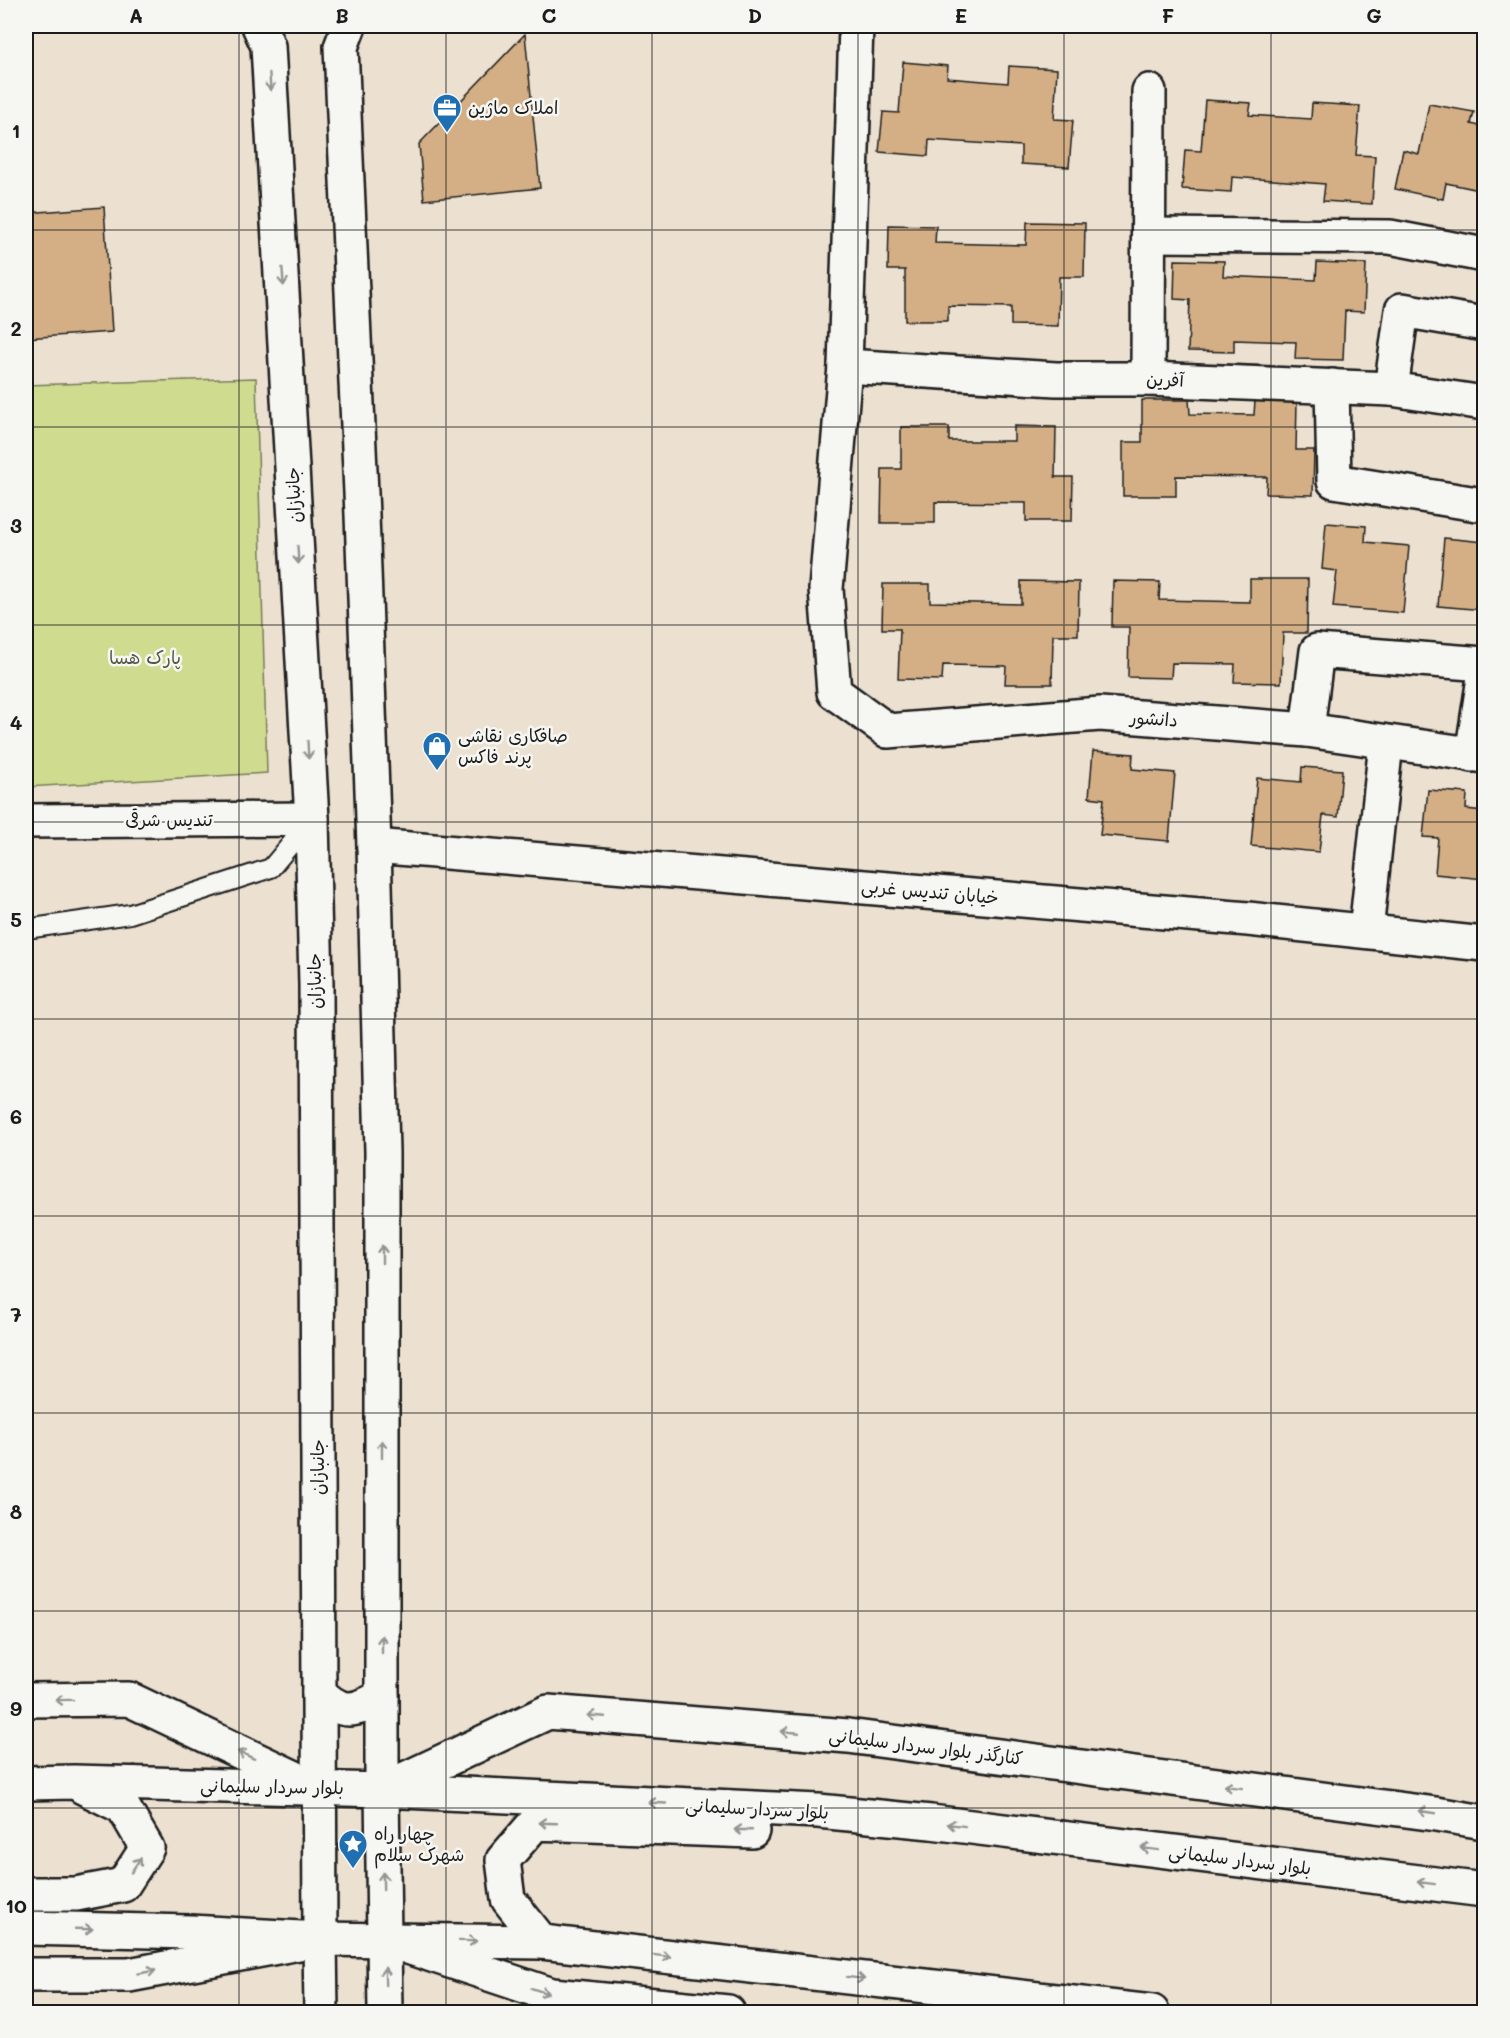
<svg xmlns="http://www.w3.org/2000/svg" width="1510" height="2038" viewBox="0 0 1510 2038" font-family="Mali,'Playpen Sans Arabic',sans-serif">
  <rect width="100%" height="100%" fill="#ece1d1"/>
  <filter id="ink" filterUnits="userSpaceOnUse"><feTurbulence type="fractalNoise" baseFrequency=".0167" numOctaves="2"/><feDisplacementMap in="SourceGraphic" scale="12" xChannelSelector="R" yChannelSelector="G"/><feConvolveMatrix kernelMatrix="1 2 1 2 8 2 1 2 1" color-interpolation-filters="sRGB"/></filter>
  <g filter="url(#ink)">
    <polygon fill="#cfdc90" stroke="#767c56" stroke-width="1.5" points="256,378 267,773 26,787 26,385"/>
    <g fill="#d4af85" stroke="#1c1c1c" stroke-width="1.5">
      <polygon points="525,34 540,188 424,200 419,144"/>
      <polygon points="903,62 948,66 947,78 1008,83 1009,66 1057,69 1054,119 1073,120 1069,167 1021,164 1021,146 929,140 928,156 879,152 883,112 899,113"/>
      <polygon points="1205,100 1251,103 1249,115 1311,119 1312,103 1360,106 1356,155 1375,156 1372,204 1323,201 1325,184 1232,177 1231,192 1182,189 1185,150 1201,151"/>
      <polygon points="1429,104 1474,112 1471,124 1484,127 1484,191 1446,183 1443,199 1395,189 1403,150 1419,154"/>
      <polygon points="104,207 112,332 26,338 26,213"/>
      <polygon points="1027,222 1085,223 1084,277 1059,277 1058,326 1011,325 1011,307 948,306 948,321 905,321 905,270 888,270 889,225 936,226 935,243 1026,245"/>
      <polygon points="1175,260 1224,261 1223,276 1316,280 1317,262 1366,264 1364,312 1345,311 1343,360 1295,359 1296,342 1234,340 1234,352 1188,351 1190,300 1174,299"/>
      <polygon points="1142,400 1189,400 1190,414 1254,415 1255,400 1297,400 1296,450 1314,450 1313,495 1266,494 1267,477 1176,476 1176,496 1123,496 1123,442 1142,442"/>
      <polygon points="1014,426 1056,427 1055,477 1073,477 1072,521 1026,521 1026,503 935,502 935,523 881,523 882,469 901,469 901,427 949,427 949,441 1014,441"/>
      <polygon points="1326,523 1366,526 1365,542 1409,546 1403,613 1333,607 1337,571 1322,569"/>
      <polygon points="1444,538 1484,542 1484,610 1438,606"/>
      <polygon points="1250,579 1308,579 1307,633 1283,633 1281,683 1234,682 1235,664 1172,663 1171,678 1128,677 1129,627 1112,627 1113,581 1160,582 1159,600 1250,602"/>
      <polygon points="1021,581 1079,582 1078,635 1053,635 1052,684 1005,684 1006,666 943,665 942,680 898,679 900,629 882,629 883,584 930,584 930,602 1021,604"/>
      <polygon points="1093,751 1133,754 1132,769 1175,773 1169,841 1100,835 1104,799 1089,797"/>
      <polygon points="1302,767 1342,770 1338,817 1323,815 1319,852 1251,846 1257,778 1301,782"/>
      <polygon points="1428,790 1467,793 1466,809 1484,811 1484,879 1435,874 1438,838 1423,837"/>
    </g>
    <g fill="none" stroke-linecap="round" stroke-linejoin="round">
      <g stroke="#1c1c1c" stroke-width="22">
        <polyline id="service" points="26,929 130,914 271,868 311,820"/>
      </g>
      <g stroke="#1c1c1c" stroke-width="38">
        <g id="minor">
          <polyline points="856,26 845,366 826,589 834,692 888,731 1100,714 1307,730 1484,756"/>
          <polyline points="1149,235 1390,237 1484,255"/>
          <polyline points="845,366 1056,379 1148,379 1391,389 1484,403"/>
          <polyline points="1148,379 1149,91"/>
          <polyline points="1332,386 1334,481 1477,504"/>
          <polyline points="1391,389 1402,310 1484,324"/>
          <polyline points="1307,730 1317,651 1484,664"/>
          <polyline points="1472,755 1484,678"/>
          <polyline points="26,821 312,819"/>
          <polyline points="374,846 1248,919 1484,944"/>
          <polyline points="1366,931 1386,743"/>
        </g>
      </g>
      <g stroke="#1c1c1c" stroke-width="38">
        <g id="tertiary">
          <polyline points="26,1700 129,1699 318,1789"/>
          <polyline points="382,1790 548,1712 848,1736 1436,1814 1484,1822"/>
          <polyline points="26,1975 129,1975 320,1939 321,2012"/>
          <polyline points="385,2012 384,1939 552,1995 728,2012"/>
        </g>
      </g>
      <g stroke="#1c1c1c" stroke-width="38">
        <g id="secondary">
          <polyline points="259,26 268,46 312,819 316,985 320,1939"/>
          <polyline points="349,26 341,47 362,515 374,846 382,1152 382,1790 384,1939"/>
          <path d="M 319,1692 C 341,1716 356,1712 382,1696"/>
          <polyline points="26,1783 74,1782 382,1790 818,1811 931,1822 1484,1890"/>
          <polyline points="26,1894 76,1894 123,1885 147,1848 123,1807 83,1787"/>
          <polyline points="26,1928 191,1932 320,1939 542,1942 1152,2012"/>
          <polyline points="542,1942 508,1899 503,1860 535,1823 752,1831"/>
        </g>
      </g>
      <use href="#service" stroke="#f6f6f2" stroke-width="18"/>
      <use href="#minor" stroke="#f6f6f2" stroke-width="33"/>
      <use href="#tertiary" stroke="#f6f6f2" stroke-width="33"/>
      <use href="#secondary" stroke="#f6f6f2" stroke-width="33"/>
    </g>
    <defs><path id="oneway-shaft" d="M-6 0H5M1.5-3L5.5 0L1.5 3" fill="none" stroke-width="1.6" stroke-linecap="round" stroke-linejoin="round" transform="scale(1.5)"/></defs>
    <g stroke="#949492">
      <use href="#oneway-shaft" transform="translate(270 82) rotate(86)"/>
      <use href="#oneway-shaft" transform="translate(283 277) rotate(86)"/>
      <use href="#oneway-shaft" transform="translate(298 555) rotate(87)"/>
      <use href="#oneway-shaft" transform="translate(308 750) rotate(87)"/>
      <use href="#oneway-shaft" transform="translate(382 1254) rotate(-90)"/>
      <use href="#oneway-shaft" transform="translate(382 1449) rotate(-90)"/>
      <use href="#oneway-shaft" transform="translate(382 1644) rotate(-90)"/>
      <use href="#oneway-shaft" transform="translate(64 1700) rotate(179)"/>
      <use href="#oneway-shaft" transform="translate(596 1716) rotate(-175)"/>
      <use href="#oneway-shaft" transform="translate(790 1732) rotate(-175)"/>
      <use href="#oneway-shaft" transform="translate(246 1755) rotate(-155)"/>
      <use href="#oneway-shaft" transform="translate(1233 1787) rotate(-173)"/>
      <use href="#oneway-shaft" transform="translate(657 1803) rotate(-177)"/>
      <use href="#oneway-shaft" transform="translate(1427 1812) rotate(-172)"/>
      <use href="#oneway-shaft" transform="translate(548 1823) rotate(-178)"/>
      <use href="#oneway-shaft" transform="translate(956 1825) rotate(-173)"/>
      <use href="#oneway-shaft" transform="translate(743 1830) rotate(-178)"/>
      <use href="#oneway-shaft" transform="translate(1150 1849) rotate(-173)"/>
      <use href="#oneway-shaft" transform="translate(136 1865) rotate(-56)"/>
      <use href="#oneway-shaft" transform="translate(383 1881) rotate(-91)"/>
      <use href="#oneway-shaft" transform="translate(1426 1883) rotate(-173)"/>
      <use href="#oneway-shaft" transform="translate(84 1929) rotate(2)"/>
      <use href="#oneway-shaft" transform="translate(468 1941) rotate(1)"/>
      <use href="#oneway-shaft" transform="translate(662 1956) rotate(7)"/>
      <use href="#oneway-shaft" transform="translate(147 1972) rotate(-11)"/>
      <use href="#oneway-shaft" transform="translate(385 1976) rotate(-91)"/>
      <use href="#oneway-shaft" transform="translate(856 1978) rotate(7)"/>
      <use href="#oneway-shaft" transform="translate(540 1991) rotate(18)"/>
    </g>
  </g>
  <path fill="none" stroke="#1c1c1c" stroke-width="1.5" stroke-opacity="0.55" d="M 239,26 L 239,2012M 446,26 L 446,2012M 652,26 L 652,2012M 858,26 L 858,2012M 1064,26 L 1064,2012M 1271,26 L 1271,2012M 26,230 L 1484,230M 26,427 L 1484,427M 26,625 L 1484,625M 26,822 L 1484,822M 26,1019 L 1484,1019M 26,1216 L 1484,1216M 26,1413 L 1484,1413M 26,1611 L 1484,1611M 26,1808 L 1484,1808"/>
  <defs>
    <g id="office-pin" transform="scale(1.5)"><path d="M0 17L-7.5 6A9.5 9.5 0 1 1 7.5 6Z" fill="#1f6fb2" stroke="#f6f6f2"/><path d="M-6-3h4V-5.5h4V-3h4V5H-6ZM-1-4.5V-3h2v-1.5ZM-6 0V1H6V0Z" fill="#fff"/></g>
    <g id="shop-pin" transform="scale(1.5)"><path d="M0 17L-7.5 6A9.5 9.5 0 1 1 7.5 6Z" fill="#1f6fb2" stroke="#f6f6f2"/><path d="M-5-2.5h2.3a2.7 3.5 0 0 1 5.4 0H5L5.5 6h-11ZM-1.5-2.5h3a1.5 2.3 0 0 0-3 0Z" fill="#fff"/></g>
    <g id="sight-pin" transform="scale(1.5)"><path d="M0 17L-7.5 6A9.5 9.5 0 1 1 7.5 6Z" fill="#1f6fb2" stroke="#f6f6f2"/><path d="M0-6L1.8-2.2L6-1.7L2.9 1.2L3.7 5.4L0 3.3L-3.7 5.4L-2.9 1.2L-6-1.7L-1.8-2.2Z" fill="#fff"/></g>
  </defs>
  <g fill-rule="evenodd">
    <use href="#office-pin" x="447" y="108"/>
    <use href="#shop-pin" x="437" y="746"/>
    <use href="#sight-pin" x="353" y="1844"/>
  </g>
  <g text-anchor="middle" stroke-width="5" stroke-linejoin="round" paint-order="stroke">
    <g font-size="18" fill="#1c1c1c" stroke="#f6f6f2" text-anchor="start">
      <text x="468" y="114">املاک ماژین</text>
      <text x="458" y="742">صافکاری نقاشی<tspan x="458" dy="21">پرند فاکس</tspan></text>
      <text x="374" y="1840">چهار راه<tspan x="374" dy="21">شهرک سلام</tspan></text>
    </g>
    <g font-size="18" fill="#1c1c1c" stroke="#f6f6f2">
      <text transform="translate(1165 380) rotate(2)" y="6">آفرین</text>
      <text transform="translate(294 495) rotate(-93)" y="6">جانبازان</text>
      <text transform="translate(1154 719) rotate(4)" y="6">دانشور</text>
      <text x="169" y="826">تندیس شرقی</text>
      <text transform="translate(930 892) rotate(5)" y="6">خیابان تندیس غربی</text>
      <text transform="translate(315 981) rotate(-91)" y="6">جانبازان</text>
      <text transform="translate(318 1467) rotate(-90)" y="6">جانبازان</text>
      <text transform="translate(926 1747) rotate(7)" y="6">کنارگذر بلوار سردار سلیمانی</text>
      <text transform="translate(272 1787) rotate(1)" y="6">بلوار سردار سلیمانی</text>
      <text transform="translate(757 1809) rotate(3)" y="6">بلوار سردار سلیمانی</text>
      <text transform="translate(1240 1860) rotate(7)" y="6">بلوار سردار سلیمانی</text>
    </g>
    <g font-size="18" fill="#52563f" stroke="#f6f6f2">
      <text x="145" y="664">پارک هسا</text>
    </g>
  </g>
  <rect width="1510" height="2038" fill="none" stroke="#f6f6f2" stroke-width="66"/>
  <rect x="33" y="33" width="1444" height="1972" fill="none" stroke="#1c1c1c" stroke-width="2"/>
  <g font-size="20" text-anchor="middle" font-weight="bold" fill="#1c1c1c">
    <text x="136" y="23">A</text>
    <text x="342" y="23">B</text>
    <text x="549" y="23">C</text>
    <text x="755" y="23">D</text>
    <text x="961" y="23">E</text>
    <text x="1168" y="23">F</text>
    <text x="1374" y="23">G</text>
    <text x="16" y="138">1</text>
    <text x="16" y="336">2</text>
    <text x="16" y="533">3</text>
    <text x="16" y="730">4</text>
    <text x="16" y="927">5</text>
    <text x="16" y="1124">6</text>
    <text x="16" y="1322">7</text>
    <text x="16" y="1519">8</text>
    <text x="16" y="1716">9</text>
    <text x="16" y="1913">10</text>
  </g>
</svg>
